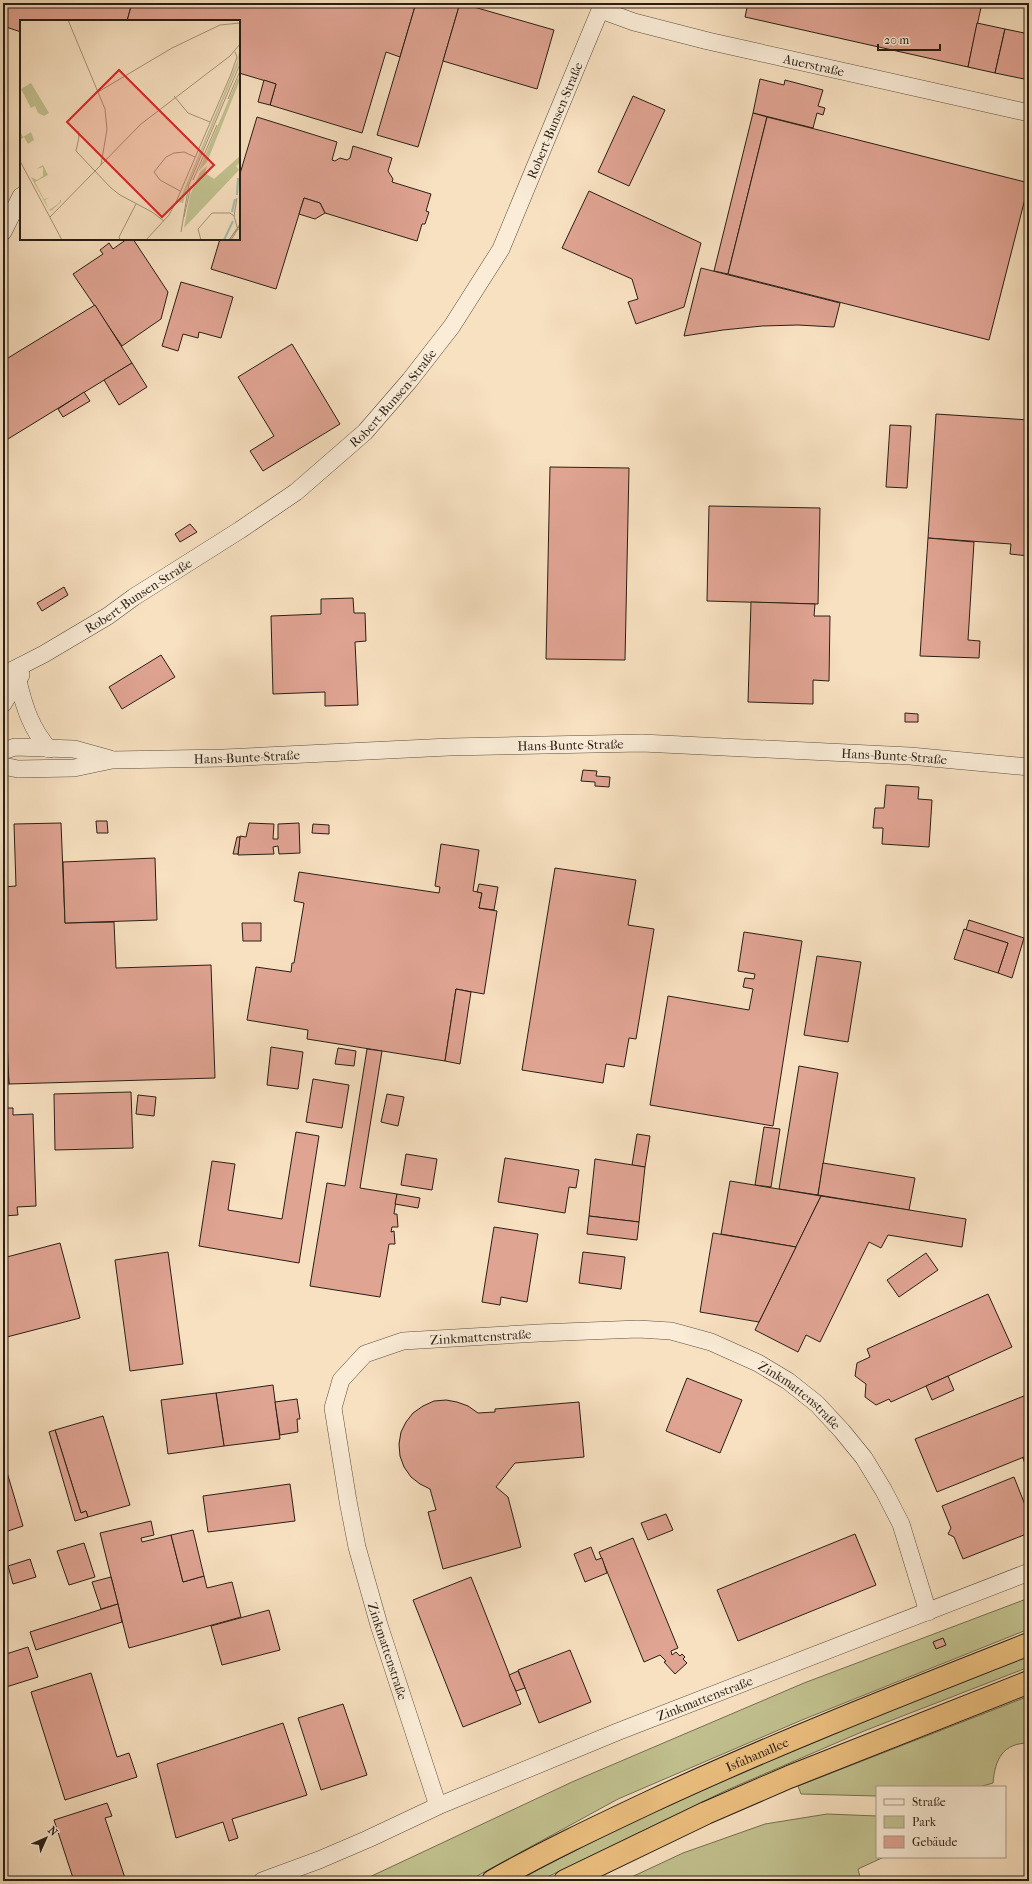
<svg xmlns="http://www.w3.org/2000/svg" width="1032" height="1884" viewBox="0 0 1032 1884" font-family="'IM FELL French Canon',serif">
  <rect width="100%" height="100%" fill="#f8e1c1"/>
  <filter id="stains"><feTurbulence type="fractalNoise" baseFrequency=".005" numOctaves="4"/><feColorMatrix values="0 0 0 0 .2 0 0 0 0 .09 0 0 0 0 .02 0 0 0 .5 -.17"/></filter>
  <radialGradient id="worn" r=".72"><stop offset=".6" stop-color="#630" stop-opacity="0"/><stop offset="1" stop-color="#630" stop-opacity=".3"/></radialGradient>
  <g fill="#c2c290" stroke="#767052">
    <polygon points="1029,1598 1029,1629 802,1720 618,1799 468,1881 361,1881 572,1782 804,1683"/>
    <path d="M 1029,1656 L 1029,1667 L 864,1731 L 727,1790 L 539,1881 L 517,1881 C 681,1792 856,1724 1029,1656 Z"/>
    <path d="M 1029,1696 L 1029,1743 C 1003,1743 995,1759 993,1783 L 979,1787 L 877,1787 L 877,1796 L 801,1794 L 798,1786 Z"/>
    <polygon points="827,1814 877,1816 877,1857 884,1857 858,1869 861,1881 623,1881 683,1853 765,1824"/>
  </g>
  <g fill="#e0a493" stroke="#291e15">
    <polygon points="3,3 132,3 127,21 21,21 21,32 3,26"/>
    <polygon points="132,3 416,3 400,57 386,52 362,133 270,105 276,84 239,73 239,21 127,21"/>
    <polygon points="416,3 460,3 418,147 377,135"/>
    <polygon points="460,3 554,30 537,89 443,61"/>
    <polygon points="748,3 890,3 898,5 898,3 982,3 968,67 745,17"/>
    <polygon points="977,23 1005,29 995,73 968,67"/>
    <polygon points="1005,29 1029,34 1029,80 995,73"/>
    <polygon points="760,79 784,85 785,80 823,90 818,106 825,108 823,115 817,113 813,128 753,113"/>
    <polygon points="264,80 276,84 270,105 258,102"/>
    <polygon points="633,96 665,110 629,186 598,172"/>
    <polygon points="753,113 767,117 728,274 714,271"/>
    <polygon points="257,117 337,142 332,160 335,161 340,158 347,160 350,158 353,146 392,158 388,171 393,179 392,182 431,194 426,211 429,212 425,224 422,224 417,241 325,213 320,203 304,198 276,289 211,269 220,239 239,239 239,177"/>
    <polygon points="767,117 1029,183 989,340 728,274"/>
    <polygon points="589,191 701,243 684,307 636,324 628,302 638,299 632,279 562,248"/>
    <polygon points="304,198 320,203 325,213 315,219 299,214"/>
    <polygon points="127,239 133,239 168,292 161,319 122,346 73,274 103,254 100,250 109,243 113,249"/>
    <polygon points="701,268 840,303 834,327 798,325 762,326 723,330 684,336"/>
    <polygon points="181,282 233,297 221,338 199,332 198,338 183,334 178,351 162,346"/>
    <polygon points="95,305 132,363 3,442 3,361"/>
    <polygon points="1029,330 1029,347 1025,346"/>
    <polygon points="292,344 340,424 263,471 250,451 274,436 238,377"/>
    <polygon points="132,363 147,387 119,405 104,380"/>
    <polygon points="84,392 90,401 63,417 58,409"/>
    <polygon points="936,414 1029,420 1029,556 1010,554 1011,544 928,538"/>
    <polygon points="890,425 911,426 907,488 886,487"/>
    <polygon points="550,467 629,468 625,660 546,659"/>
    <polygon points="709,506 820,508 818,604 707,601"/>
    <polygon points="190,524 197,532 180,542 175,534"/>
    <polygon points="928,538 974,542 968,640 980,641 979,658 920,656"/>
    <polygon points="64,587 68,595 42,611 37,603"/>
    <polygon points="353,598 354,613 365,613 366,641 355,642 358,705 325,706 325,692 273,694 271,616 321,614 321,599"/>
    <polygon points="751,602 815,604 814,616 830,616 829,681 813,680 813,704 748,702"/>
    <polygon points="161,655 175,677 122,709 109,687"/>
    <polygon points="905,713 918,714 918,722 905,722"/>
    <polygon points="583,770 597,771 596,776 610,777 609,787 595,786 595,782 581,781"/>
    <polygon points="886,785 919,787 918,799 932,800 929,847 882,844 883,828 873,828 875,808 884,808"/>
    <polygon points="96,821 107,821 108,833 97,833"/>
    <polygon points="61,823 65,923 114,922 116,968 211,965 215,1078 9,1084 3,949 3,887 16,886 14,824"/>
    <polygon points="249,823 274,824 273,839 278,839 278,824 299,823 300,853 279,854 278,846 273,847 274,854 238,855 240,836 246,837"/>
    <polygon points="313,824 329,825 329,834 312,833"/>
    <polygon points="237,837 240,837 238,854 233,854"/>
    <polygon points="441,844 479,850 473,891 482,893 479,908 497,911 484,994 456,989 445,1061 307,1039 308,1030 247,1020 256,967 291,972 292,963 294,963 304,903 294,901 299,872 439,893 440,887 435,886"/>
    <polygon points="155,858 157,920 65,923 63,862"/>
    <polygon points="555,868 636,880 628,925 654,929 636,1039 629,1038 624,1067 606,1064 603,1083 522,1070"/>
    <polygon points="479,884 498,887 494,910 479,908 482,893 477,892"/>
    <polygon points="969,920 1024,938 1012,978 998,973 1008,943 966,930"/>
    <polygon points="242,923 261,923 261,941 243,941"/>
    <polygon points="964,929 1008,943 998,973 954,959"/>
    <polygon points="744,932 802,941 773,1126 650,1105 668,996 749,1010 753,989 743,987 745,978 754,979 755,974 738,971"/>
    <polygon points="817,956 861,962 848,1042 804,1035"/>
    <polygon points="456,989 471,992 460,1064 445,1061"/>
    <polygon points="271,1047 303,1052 298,1089 267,1085"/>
    <polygon points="338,1048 356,1051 354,1066 335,1064"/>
    <polygon points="367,1049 382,1051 360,1188 397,1194 394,1214 397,1214 398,1227 392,1227 391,1232 394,1231 395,1244 389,1244 380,1297 310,1286 327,1183 345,1186"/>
    <polygon points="3,1060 7,1060 9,1084 3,1084"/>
    <polygon points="799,1066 838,1073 818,1195 779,1189"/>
    <polygon points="313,1079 349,1085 342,1128 306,1122"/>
    <polygon points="131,1092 133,1148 55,1150 54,1094"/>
    <polygon points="387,1094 404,1097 398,1126 381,1122"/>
    <polygon points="138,1095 156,1097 154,1116 136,1114"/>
    <polygon points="3,1108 13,1108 13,1115 33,1114 36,1206 17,1207 18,1215 3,1216"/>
    <polygon points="764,1127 780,1129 771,1187 755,1185"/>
    <polygon points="296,1132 319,1136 299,1263 199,1246 212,1161 235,1164 228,1210 282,1219"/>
    <polygon points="637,1134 650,1136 645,1167 632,1165"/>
    <polygon points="406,1154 437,1159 432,1190 401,1185"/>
    <polygon points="505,1158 579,1170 576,1188 569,1187 565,1213 498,1202"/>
    <polygon points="595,1159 645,1167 639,1222 589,1216"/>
    <polygon points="823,1163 915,1178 909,1210 818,1195"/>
    <polygon points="730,1181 821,1196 796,1247 721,1234"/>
    <polygon points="397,1194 420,1198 418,1208 395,1204"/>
    <polygon points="821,1196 966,1219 962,1247 888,1235 881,1248 869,1242 820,1342 806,1335 798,1352 755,1330"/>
    <polygon points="589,1216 639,1222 637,1240 587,1234"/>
    <polygon points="494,1227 538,1234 527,1302 501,1297 500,1305 482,1302"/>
    <polygon points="713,1233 796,1247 759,1322 700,1312"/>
    <polygon points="60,1243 80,1318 3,1338 3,1258"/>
    <polygon points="168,1252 183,1364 130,1371 115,1260"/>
    <polygon points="583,1252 625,1257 621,1289 579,1283"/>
    <polygon points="926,1253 938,1270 899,1297 887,1280"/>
    <polygon points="988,1294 1012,1347 891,1402 889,1399 876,1405 865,1397 866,1384 855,1376 857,1363 870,1357 867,1349"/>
    <polygon points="948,1376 954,1390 932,1400 926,1386"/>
    <polygon points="687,1378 742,1400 720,1453 666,1431"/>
    <polygon points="273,1385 280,1439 224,1446 216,1393"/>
    <polygon points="216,1393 224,1446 168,1454 161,1400"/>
    <polygon points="1029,1394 1029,1455 937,1492 915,1439"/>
    <polygon points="297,1399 300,1419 297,1419 298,1432 280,1435 275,1402"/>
    <polygon points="446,1400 457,1402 468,1406 478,1413 495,1412 495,1409 579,1402 584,1457 515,1463 496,1487 508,1497 521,1547 443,1569 428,1512 436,1510 430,1489 420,1484 411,1477 404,1467 400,1456 399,1444 401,1432 406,1422 413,1413 423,1406 434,1401"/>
    <polygon points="103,1416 130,1505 88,1517 86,1511 81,1513 55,1430"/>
    <polygon points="55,1430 81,1513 86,1511 88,1517 75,1521 49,1432"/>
    <polygon points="1029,1455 1029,1465 1026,1467 1023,1458"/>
    <polygon points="3,1459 23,1526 5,1532 3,1526"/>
    <polygon points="1014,1477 1029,1515 1029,1533 963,1559 954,1537 948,1534 951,1528 942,1506"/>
    <polygon points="290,1484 295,1521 208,1532 203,1496"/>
    <polygon points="666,1514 673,1530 648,1540 641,1523"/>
    <polygon points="151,1521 154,1535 141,1538 142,1542 171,1535 183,1582 204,1576 207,1588 232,1582 241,1617 129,1648 100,1533"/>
    <polygon points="193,1530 204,1576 183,1582 171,1535"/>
    <polygon points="855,1534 876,1585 738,1641 717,1590"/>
    <polygon points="633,1538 678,1648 671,1651 672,1655 676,1652 680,1656 682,1654 685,1657 683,1659 687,1663 675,1674 664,1662 666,1661 660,1655 644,1662 599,1552"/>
    <polygon points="84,1543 95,1577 69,1585 57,1551"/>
    <polygon points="591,1547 596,1560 602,1558 607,1573 585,1582 574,1554"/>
    <polygon points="30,1559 36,1577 13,1584 8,1566"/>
    <polygon points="111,1577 118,1604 101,1609 92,1582"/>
    <polygon points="471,1577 521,1704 463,1727 413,1600"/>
    <polygon points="118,1604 122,1622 36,1650 30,1632"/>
    <polygon points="269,1610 280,1650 222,1665 211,1626"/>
    <polygon points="943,1638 946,1645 936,1649 933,1642"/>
    <polygon points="28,1647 38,1677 3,1688 3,1655"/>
    <polygon points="570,1650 591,1702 539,1723 518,1670"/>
    <polygon points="518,1671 525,1688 516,1691 509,1675"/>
    <polygon points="91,1673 117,1757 129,1753 137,1777 65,1800 31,1692"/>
    <polygon points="343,1704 367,1775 321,1790 298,1718"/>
    <polygon points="283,1723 307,1795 232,1819 238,1838 229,1841 223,1822 176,1838 157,1764"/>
    <polygon points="107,1803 112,1816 105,1818 126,1881 74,1881 54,1820"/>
  </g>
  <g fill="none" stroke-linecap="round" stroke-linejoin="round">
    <g stroke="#5d4f40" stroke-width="18">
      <g id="minor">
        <path id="s1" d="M 601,10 L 634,22 L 708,41 L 1029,113"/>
        <polyline points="3,232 21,196"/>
        <path id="s2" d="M 3,675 L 44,654 L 108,616 L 134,597 L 240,530 L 296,492 L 365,432 L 410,380 L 452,326 L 501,249 L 603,3"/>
        <path d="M 18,681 C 24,706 31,729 49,749"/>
        <polyline points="3,704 21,675"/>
        <polyline points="3,751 15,747 74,749 110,759"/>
        <path id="s3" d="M 3,766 L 18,769 L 74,768 L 112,760 L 224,758 L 449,747 L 642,743 L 910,756 L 1029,767"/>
        <path id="s4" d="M 438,1806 L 379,1625 L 357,1547 L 348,1501 L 333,1408 L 341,1380 L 365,1354 L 403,1341 L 539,1333 L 638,1329 L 671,1331 L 711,1342 L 758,1363 L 788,1381 L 817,1404 L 842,1431 L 864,1458 L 884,1491 L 901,1524 L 928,1612"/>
        <path id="s5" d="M 262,1881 L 319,1860 L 368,1839 L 438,1806 L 617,1732 L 1029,1572"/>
      </g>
    </g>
    <g stroke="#291e15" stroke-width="24">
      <g id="trunk">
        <path id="s6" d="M 493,1881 C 544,1852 597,1827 650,1802 C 774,1744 902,1694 1029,1644"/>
        <polyline points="565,1881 706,1813 789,1777 1029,1682"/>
      </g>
    </g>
    <use href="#minor" stroke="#faecd7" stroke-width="17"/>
    <use href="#trunk" stroke="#ecc080" stroke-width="22"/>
  </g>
  <g text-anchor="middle" stroke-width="3.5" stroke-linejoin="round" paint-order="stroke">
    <g font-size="13" fill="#291e15" stroke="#faecd7">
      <text dy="5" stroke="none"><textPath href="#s1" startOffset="220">Auerstraße</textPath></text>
      <text dy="5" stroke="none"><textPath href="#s2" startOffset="805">Robert-Bunsen-Straße</textPath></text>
      <text dy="5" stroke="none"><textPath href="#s2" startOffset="481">Robert-Bunsen-Straße</textPath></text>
      <text dy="5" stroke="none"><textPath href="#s2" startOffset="157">Robert-Bunsen-Straße</textPath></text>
      <text dy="5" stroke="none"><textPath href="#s3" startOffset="569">Hans-Bunte-Straße</textPath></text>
      <text dy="5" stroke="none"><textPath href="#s3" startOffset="245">Hans-Bunte-Straße</textPath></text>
      <text dy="5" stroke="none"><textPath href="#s3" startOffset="893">Hans-Bunte-Straße</textPath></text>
      <text dy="5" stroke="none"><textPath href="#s4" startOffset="595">Zinkmattenstraße</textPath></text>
      <text dy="5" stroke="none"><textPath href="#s4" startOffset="931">Zinkmattenstraße</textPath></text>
      <text transform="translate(388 1651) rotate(72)" y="5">Zinkmattenstraße</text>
      <text dy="5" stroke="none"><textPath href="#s5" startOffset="479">Zinkmattenstraße</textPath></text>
      <text dy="5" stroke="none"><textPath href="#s6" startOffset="293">Isfahanallee</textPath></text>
    </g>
  </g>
  <g transform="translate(20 20)">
    <rect width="220" height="220" fill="#f8e1c1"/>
    <path d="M 220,28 L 218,45 L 169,162 L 163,183 L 159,182 L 217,42 ZM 218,58 L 220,60 L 187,142 L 178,152 ZM 11,63 L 29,93 L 24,96 L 18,93 L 15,86 L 11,88 L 1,69 ZM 0,111 L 3,117 L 11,112 L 14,120 L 8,124 L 4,117 L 0,120 ZM 220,136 L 220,143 L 216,146 L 219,150 L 164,208 L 170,175 L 180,152 L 187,146 L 185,153 L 194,159 ZM 23,145 L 28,155 L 15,162 L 24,179 L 29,178 L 25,180 L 29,190 L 35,186 L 40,182 L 40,180 L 41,180 L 41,182 L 31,191 L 29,190 L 11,157 L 17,160 L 23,156 L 23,147 L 16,149 Z" fill="#c2c290"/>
    <path fill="none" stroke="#9ebeaf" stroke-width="2" d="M 217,175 L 218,158M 212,192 L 215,179M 204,220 L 213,201"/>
    <path fill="none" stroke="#a5937c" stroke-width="1" d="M 48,0 L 85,89 L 87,109 L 81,145M 78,72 L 152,28 L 200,5 L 220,3M 154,76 L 168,93 L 190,102M 208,79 L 220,51M 58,111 L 59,117 L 56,131 L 91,168 L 100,175 L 132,192 L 144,201M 0,141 L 42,220M 173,160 L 197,105M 160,171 L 140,160 L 134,152 L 146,137 L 154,133 L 164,132 L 175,137M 217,178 L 214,196 L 218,210M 30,197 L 121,104 L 210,36 L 220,24M 164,197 L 171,166M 161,212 L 169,164 L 220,44M 100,220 L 99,217 L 116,184M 126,220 L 149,195 L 156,182 L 211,54 L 217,37 L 215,32M 181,220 L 178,209 L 192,193 L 210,193 L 214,196M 209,220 L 219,207M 209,220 L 220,204M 211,220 L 218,209"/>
    <path fill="#d62828" fill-opacity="0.15" stroke="#d62828" stroke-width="2" d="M 99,50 L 194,145 L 142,197 L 47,102 Z"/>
    <rect width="220" height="220" fill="none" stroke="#291e15" stroke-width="2"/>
  </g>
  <rect width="1032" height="1884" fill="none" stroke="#f8e1c1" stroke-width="16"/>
  <rect x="4" y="4" width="1024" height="1876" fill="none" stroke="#291e15" stroke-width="2"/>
  <rect x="8" y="8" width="1016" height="1868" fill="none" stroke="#291e15"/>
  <rect x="876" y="1786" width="130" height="72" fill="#faecd7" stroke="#a69a89"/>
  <rect x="884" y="1799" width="20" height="6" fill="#faecd7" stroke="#a69a89"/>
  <text x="912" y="1806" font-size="12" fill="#291e15">Straße</text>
  <rect x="884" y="1816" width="20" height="12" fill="#c2c290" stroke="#a69a89"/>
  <text x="912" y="1826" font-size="12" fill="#291e15">Park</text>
  <rect x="884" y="1836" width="20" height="12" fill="#e0a493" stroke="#a69a89"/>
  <text x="912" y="1846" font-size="12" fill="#291e15">Gebäude</text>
  <g transform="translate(46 1838) rotate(45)" stroke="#faecd7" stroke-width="3" paint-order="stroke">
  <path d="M0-3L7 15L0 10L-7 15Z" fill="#291e15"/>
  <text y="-6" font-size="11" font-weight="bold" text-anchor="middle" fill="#291e15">N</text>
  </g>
  <path d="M878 44v6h62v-6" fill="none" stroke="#291e15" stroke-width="2"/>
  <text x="884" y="44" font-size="12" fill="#291e15" stroke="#faecd7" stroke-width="3" paint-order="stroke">20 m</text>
  <rect width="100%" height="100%" filter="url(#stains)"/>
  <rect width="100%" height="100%" fill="url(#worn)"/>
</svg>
